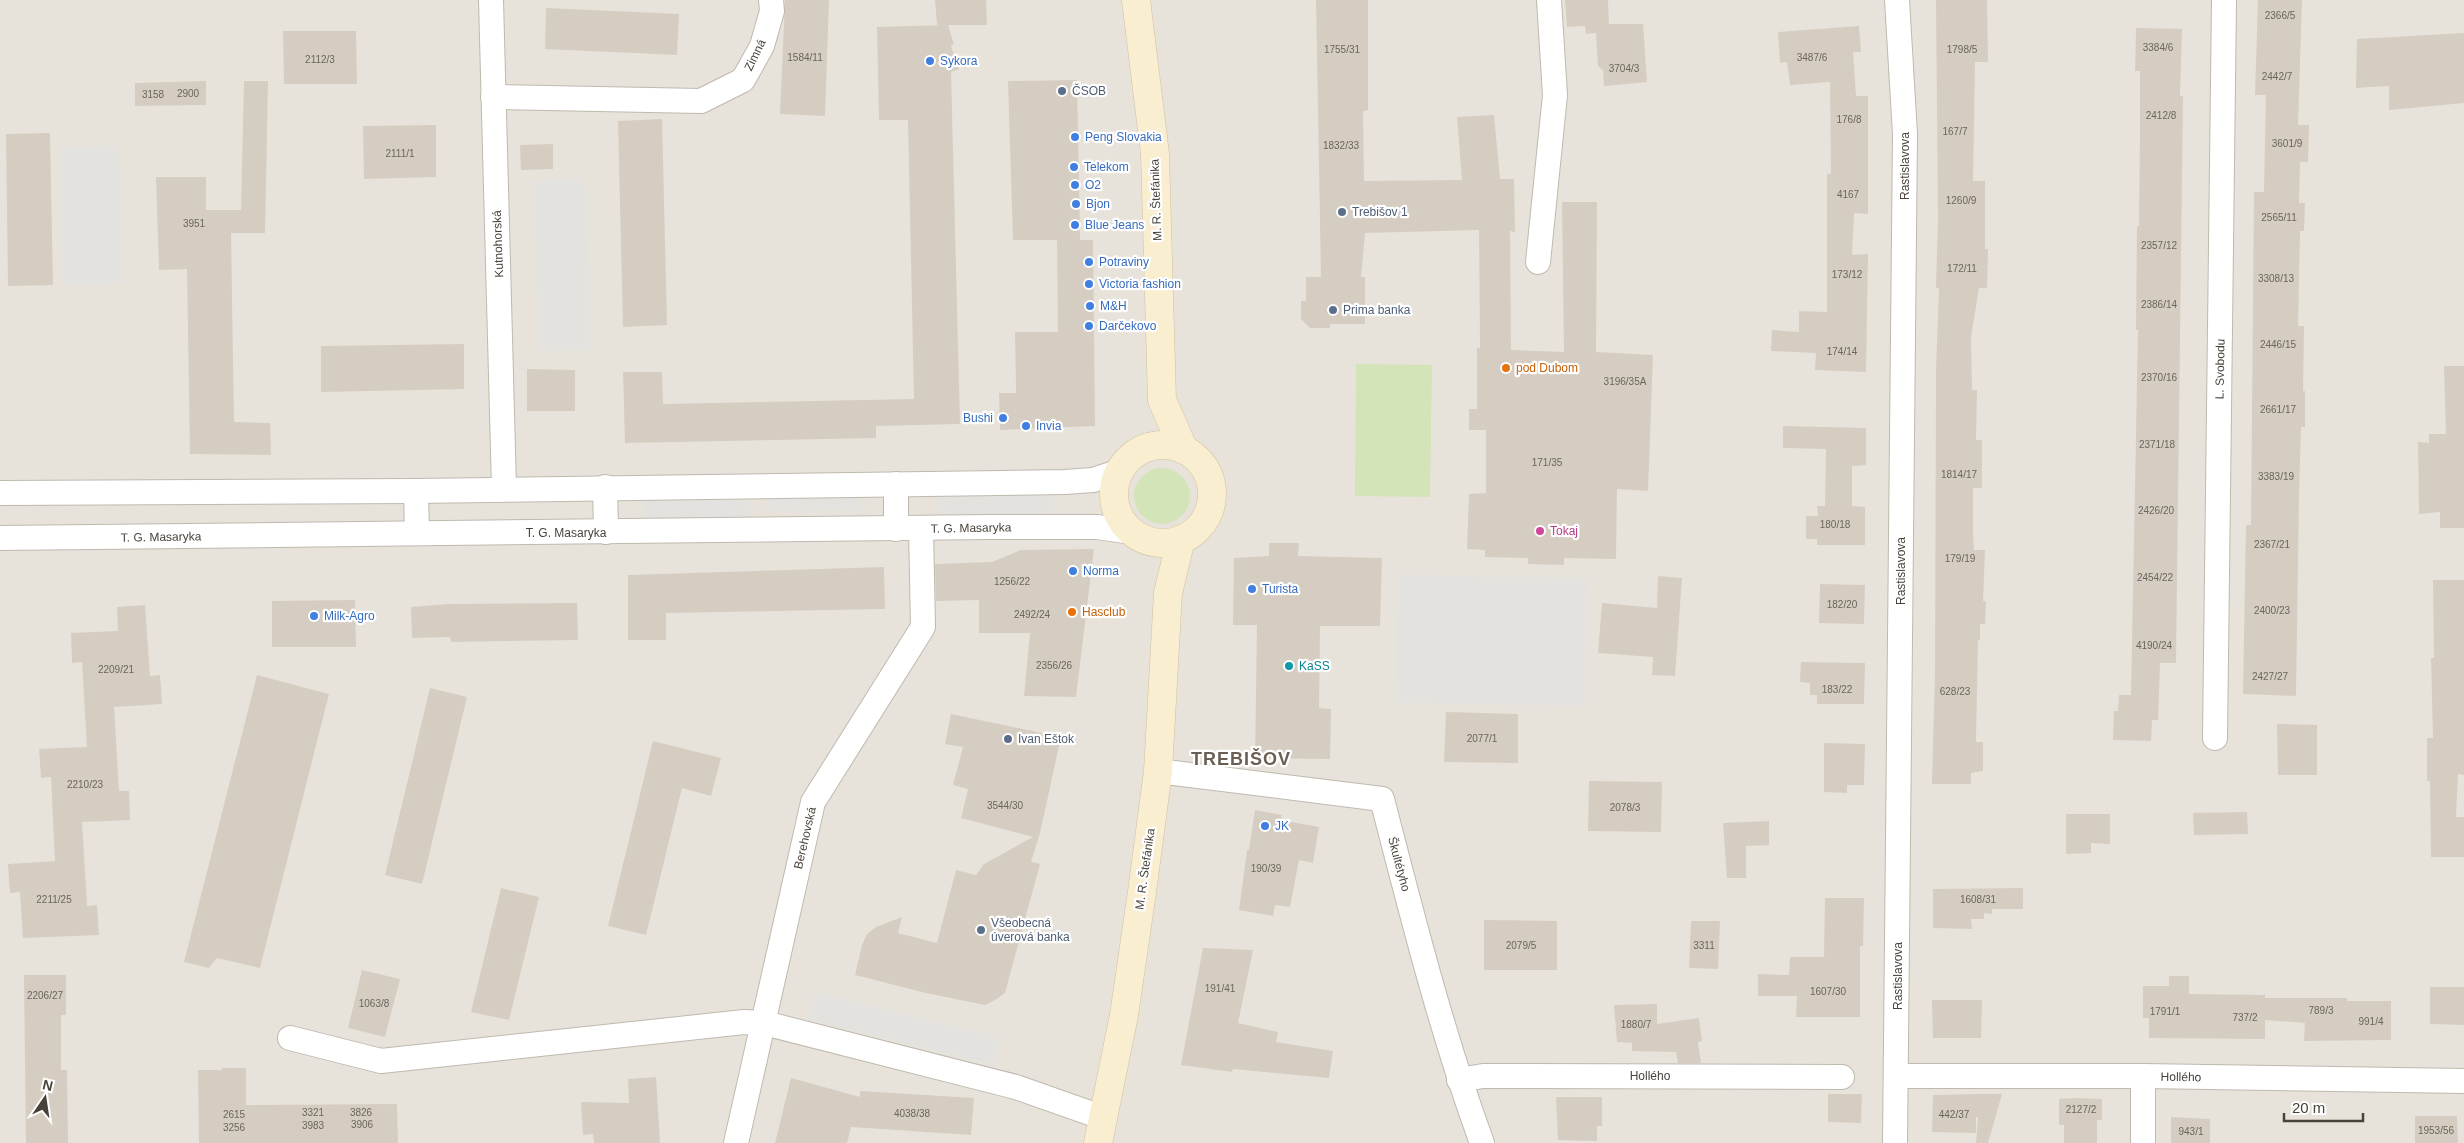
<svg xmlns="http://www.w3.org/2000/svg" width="2464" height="1143" viewBox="0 0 2464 1143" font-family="Arial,sans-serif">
  <rect width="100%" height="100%" fill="#f4f1eb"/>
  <rect fill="#e8e3da" x="0" y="0" width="2464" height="1143"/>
  <g fill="#d2e4b8">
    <polygon points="1356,364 1432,365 1430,497 1355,496"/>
    <circle cx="1162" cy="496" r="28"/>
  </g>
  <g fill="#e3e2df">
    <polygon points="120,146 122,284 63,285 61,147"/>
    <polygon points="586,178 591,350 538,351 533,180"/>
    <polygon points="860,484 860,510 766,511 766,485"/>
    <polygon points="1053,490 1055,527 937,528 937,492"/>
    <polygon points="749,500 750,531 644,532 644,501"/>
    <polygon points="1397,575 1588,578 1585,706 1395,703"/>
    <polygon points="815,992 1001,1038 994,1065 808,1019"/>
  </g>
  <g fill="#d5cdc2">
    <polygon points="785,0 829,0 825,116 780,114"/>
    <polygon points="935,0 986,0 987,25 937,25"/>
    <polygon points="1316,0 1368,0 1368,110 1363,111 1364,181 1462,180 1457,117 1494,115 1500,179 1514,179 1515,232 1510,231 1511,350 1564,352 1562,202 1597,202 1596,352 1653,355 1648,491 1617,489 1616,559 1564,558 1564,565 1528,564 1528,558 1485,557 1485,550 1467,549 1469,494 1486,493 1486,430 1469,430 1469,409 1477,409 1477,348 1480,348 1479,230 1365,233 1361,277 1365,277 1365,324 1330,324 1330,328 1310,328 1301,319 1301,301 1306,301 1306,277 1321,277"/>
    <polygon points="1565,0 1608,0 1609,24 1643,24 1647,82 1604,86 1603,70 1598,66 1596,33 1586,34 1585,26 1567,27"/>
    <polygon points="1936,0 1987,0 1988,62 1975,62 1973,181 1985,181 1985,249 1988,249 1987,288 1979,288 1971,337 1972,390 1977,390 1976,440 1982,440 1982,488 1973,488 1973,531 1974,550 1985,550 1983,601 1986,601 1985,624 1980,624 1980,640 1978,640 1976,742 1983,742 1983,771 1971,773 1971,784 1932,784 1935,672 1936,370 1939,288 1936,288 1938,218"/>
    <polygon points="2258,0 2302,0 2298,125 2309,125 2308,162 2300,162 2299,203 2305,203 2304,231 2300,231 2298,326 2304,326 2303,391 2305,391 2305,427 2301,427 2299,495 2296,696 2243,694 2246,525 2251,525 2254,192 2264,192 2266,95 2255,95"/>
    <polygon points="546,8 679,14 677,55 545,49"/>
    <polygon points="948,25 954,44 951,46 959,69 951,72 960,424 876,426 876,438 625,443 623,372 662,372 663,404 914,399 908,120 879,120 877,27"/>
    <polygon points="1859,26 1861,52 1853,52 1856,96 1868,96 1868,214 1854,213 1852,255 1868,254 1866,372 1815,370 1816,353 1771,351 1772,330 1799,332 1799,311 1827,312 1827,174 1831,174 1830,82 1790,85 1787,62 1780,63 1778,32"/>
    <polygon points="2136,28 2182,29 2180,96 2183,96 2176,663 2160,663 2158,720 2152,720 2151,741 2113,740 2114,711 2118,711 2119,695 2131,695 2138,330 2136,330 2137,226 2139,226 2140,133 2140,71 2135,71"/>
    <polygon points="283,31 356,31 357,84 284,84"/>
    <polygon points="2464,33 2464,103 2389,110 2389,86 2356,88 2357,39"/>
    <polygon points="1077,80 1080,240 1093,240 1095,426 1000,430 999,393 1016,393 1015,332 1058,332 1057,240 1013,240 1008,81"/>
    <polygon points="206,81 206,105 135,106 135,83"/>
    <polygon points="244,81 268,81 265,233 231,233 234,422 270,423 271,455 190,454 187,269 159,270 156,177 206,177 206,210 241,210"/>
    <polygon points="662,119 667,325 623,327 618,121"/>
    <polygon points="436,125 436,177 364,179 363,126"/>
    <polygon points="50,133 53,285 8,286 6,134"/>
    <polygon points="553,144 553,169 521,170 520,145"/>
    <polygon points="464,344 464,389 321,392 321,346"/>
    <polygon points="2444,366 2464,366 2464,528 2440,528 2440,512 2419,514 2418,442 2429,443 2429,434 2446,434"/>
    <polygon points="527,369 575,370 575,411 527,411"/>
    <polygon points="1783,426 1866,428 1866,465 1852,466 1852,506 1865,507 1865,545 1817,545 1817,539 1806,539 1806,516 1818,516 1817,506 1825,506 1826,449 1783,448"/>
    <polygon points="1269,543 1299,543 1298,556 1382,558 1380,626 1320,626 1319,708 1331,709 1330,759 1255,758 1257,625 1233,625 1234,558 1269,556"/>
    <polygon points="1094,549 1076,697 1024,696 1030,633 979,633 979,600 936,601 935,564 992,562 1021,550"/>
    <polygon points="884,567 885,609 666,613 666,640 628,640 628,575"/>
    <polygon points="1658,576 1682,578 1675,676 1652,675 1653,657 1598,653 1602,603 1657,608"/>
    <polygon points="2433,580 2464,580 2464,775 2458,774 2456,817 2464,817 2464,857 2431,857 2430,781 2427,781 2427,738 2433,738 2431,658 2434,658"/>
    <polygon points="1820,584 1865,585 1864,624 1819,623"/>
    <polygon points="355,600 356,647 272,647 272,601"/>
    <polygon points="577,603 578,640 451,642 450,637 412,638 411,607 449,604"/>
    <polygon points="145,605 150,676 160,675 162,704 114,707 119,791 129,791 130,820 82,822 87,906 97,905 99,935 23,938 20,892 10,893 8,864 55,861 51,777 41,778 39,749 87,747 82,662 72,663 71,633 118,631 117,607"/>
    <polygon points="1801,662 1865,663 1864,704 1817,704 1817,695 1810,695 1810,683 1800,682"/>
    <polygon points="257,675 329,694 260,968 217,958 209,968 184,962"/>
    <polygon points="430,688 467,697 422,884 385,875"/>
    <polygon points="1446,712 1518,714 1518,763 1444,762"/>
    <polygon points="951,714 1061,737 1040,833 1031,862 1040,864 1005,993 995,1000 985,1005 926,993 855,975 862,945 867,934 876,927 902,917 898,933 937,943 956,870 976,875 984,864 1033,837 961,818 968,789 953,785 963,747 945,744"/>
    <polygon points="2277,724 2317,725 2317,775 2278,775"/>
    <polygon points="653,741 721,758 711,796 682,788 646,935 608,926"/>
    <polygon points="1824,743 1865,744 1864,785 1847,785 1847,793 1824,792"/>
    <polygon points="1589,781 1662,782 1661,832 1588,831"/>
    <polygon points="1255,810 1282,815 1281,820 1319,827 1313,863 1299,860 1290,907 1275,905 1273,916 1239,910 1247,850 1249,850"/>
    <polygon points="2247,812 2248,834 2194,835 2193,813"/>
    <polygon points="2066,814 2110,814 2110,844 2091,843 2091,853 2066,854"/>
    <polygon points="1769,821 1769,845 1746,846 1746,878 1727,878 1723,823"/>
    <polygon points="501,888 539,897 509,1020 471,1012"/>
    <polygon points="2023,888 2023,909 1992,909 1992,914 1984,913 1984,919 1971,919 1972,929 1933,928 1933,889"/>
    <polygon points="1825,898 1864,898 1863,946 1860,946 1860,1017 1796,1017 1797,996 1758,996 1758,974 1789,975 1790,957 1824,957"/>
    <polygon points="1484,920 1557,921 1557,970 1484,970"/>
    <polygon points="1691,921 1720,921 1718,969 1689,968"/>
    <polygon points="1203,948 1253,950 1238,1023 1278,1032 1276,1042 1333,1051 1329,1078 1233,1069 1232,1072 1181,1065"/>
    <polygon points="362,970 400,979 385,1037 348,1028"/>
    <polygon points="24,975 66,975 66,1015 61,1015 61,1070 67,1070 68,1143 26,1143"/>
    <polygon points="2169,976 2189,976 2189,994 2265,995 2265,998 2347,998 2347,1001 2391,1001 2391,1040 2304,1041 2305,1023 2265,1020 2265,1039 2149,1038 2149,1018 2143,1018 2143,986 2169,986"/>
    <polygon points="2430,987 2464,987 2464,1025 2430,1024"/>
    <polygon points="1932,1000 1982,1000 1981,1038 1933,1038"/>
    <polygon points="1657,1004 1657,1024 1699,1018 1702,1041 1698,1042 1701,1063 1678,1063 1676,1052 1632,1051 1632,1043 1617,1042 1614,1005"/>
    <polygon points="222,1068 246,1068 246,1105 397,1104 398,1143 199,1143 198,1070 222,1070"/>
    <polygon points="656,1077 660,1143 594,1143 593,1134 583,1135 581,1102 629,1103 628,1079"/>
    <polygon points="791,1078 860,1097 860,1091 974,1098 971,1135 851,1127 847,1143 775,1143"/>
    <polygon points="1828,1094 1862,1094 1861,1123 1828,1122"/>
    <polygon points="1979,1094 2002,1094 1988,1143 1976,1143 1978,1117 1976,1117 1976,1133 1932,1132 1933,1095"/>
    <polygon points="1556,1097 1602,1097 1602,1126 1597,1126 1597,1141 1558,1140"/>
    <polygon points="2075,1098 2102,1099 2102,1120 2097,1120 2097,1143 2064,1143 2064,1125 2059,1125 2059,1099"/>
    <polygon points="2415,1116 2457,1116 2458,1143 2415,1143"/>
    <polygon points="2171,1117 2210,1119 2210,1143 2171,1143"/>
  </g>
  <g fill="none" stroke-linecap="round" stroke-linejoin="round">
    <g stroke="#bfb9af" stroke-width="26">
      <g id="street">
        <polyline points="491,0 504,488"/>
        <polyline points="493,97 701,101 743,80 762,46 772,11 771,0"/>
        <polyline points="1538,262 1555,95 1549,0"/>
        <polyline points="896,484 896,529"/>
        <polyline points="605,487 606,532"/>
        <polyline points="416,491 417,533"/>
        <polyline points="0,493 416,491 1065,482 1093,480 1118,472"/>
        <polyline points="0,538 989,527 1097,527 1132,532"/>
        <polyline points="2215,738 2224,0"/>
        <path d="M 1158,771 L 1382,799 C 1412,915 1441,1031 1482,1143"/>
        <polyline points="290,1038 381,1061 744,1022 764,1023 1016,1087 1104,1118"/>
        <polyline points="1897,1076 2143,1076 2464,1081"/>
        <polyline points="1459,1080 1483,1076 1842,1077"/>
        <polyline points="736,1143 813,802 923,627 921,528"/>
        <polyline points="1895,1143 1905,134 1897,0"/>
        <polyline points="2143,1143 2143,1076"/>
      </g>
    </g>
    <g stroke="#cfc19f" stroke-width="29">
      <g id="secondary">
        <polyline points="1136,0 1155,154 1162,400 1184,450"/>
        <circle cx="1163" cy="494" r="49"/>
        <polyline points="1098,1143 1124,1015 1142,892 1158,771 1168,593 1181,539"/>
      </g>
    </g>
    <use href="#street" stroke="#fff" stroke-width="24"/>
    <use href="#secondary" stroke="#faeed0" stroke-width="28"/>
  </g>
  <g fill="#3f7fe0" stroke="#fff" stroke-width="2">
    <circle cx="930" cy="61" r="5"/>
    <circle cx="1075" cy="137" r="5"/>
    <circle cx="1074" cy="167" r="5"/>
    <circle cx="1075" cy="185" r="5"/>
    <circle cx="1076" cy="204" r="5"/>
    <circle cx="1075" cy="225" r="5"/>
    <circle cx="1089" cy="262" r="5"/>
    <circle cx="1089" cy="284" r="5"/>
    <circle cx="1090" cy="306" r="5"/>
    <circle cx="1089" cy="326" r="5"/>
    <circle cx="1003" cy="418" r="5"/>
    <circle cx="1026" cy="426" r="5"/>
    <circle cx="1073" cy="571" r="5"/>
    <circle cx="1252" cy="589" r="5"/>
    <circle cx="314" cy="616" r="5"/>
    <circle cx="1265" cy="826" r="5"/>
  </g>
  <g fill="#5c6f8a" stroke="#fff" stroke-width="2">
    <circle cx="1062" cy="91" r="5"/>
    <circle cx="1342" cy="212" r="5"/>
    <circle cx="1333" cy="310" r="5"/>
    <circle cx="1008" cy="739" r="5"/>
    <circle cx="981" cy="930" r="5"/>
  </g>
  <g fill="#e8710a" stroke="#fff" stroke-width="2">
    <circle cx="1506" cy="368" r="5"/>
    <circle cx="1072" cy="612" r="5"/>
  </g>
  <circle fill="#d1479c" stroke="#fff" stroke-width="2" cx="1540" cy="531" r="5"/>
  <circle fill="#0f9aa8" stroke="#fff" stroke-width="2" cx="1289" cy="666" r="5"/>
  <g text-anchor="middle" stroke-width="4.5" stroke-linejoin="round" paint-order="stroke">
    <g font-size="10" fill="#6b655c">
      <text x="2280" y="19">2366/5</text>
      <text x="2158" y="51">3384/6</text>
      <text x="1342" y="53">1755/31</text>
      <text x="1962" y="53">1798/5</text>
      <text x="805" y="61">1584/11</text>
      <text x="1812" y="61">3487/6</text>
      <text x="320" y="63">2112/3</text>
      <text x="1624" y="72">3704/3</text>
      <text x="2277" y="80">2442/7</text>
      <text x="188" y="97">2900</text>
      <text x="153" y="98">3158</text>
      <text x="2161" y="119">2412/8</text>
      <text x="1849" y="123">176/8</text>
      <text x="1955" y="135">167/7</text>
      <text x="2287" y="147">3601/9</text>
      <text x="1341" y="149">1832/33</text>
      <text x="400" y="157">2111/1</text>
      <text x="1848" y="198">4167</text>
      <text x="1961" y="204">1260/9</text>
      <text x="2279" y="221">2565/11</text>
      <text x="194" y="227">3951</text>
      <text x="2159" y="249">2357/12</text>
      <text x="1962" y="272">172/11</text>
      <text x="1847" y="278">173/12</text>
      <text x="2276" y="282">3308/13</text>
      <text x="2159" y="308">2386/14</text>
      <text x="2278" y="348">2446/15</text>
      <text x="1842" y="355">174/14</text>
      <text x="2159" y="381">2370/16</text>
      <text x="1625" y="385">3196/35A</text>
      <text x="2278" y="413">2661/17</text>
      <text x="2157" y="448">2371/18</text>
      <text x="1547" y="466">171/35</text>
      <text x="1959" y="478">1814/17</text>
      <text x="2276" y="480">3383/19</text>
      <text x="2156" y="514">2426/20</text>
      <text x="1835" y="528">180/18</text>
      <text x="2272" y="548">2367/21</text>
      <text x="1960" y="562">179/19</text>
      <text x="2155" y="581">2454/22</text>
      <text x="1012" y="585">1256/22</text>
      <text x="1842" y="608">182/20</text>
      <text x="2272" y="614">2400/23</text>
      <text x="1032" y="618">2492/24</text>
      <text x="2154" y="649">4190/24</text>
      <text x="1054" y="669">2356/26</text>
      <text x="116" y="673">2209/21</text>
      <text x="2270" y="680">2427/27</text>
      <text x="1837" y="693">183/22</text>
      <text x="1955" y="695">628/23</text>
      <text x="1482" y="742">2077/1</text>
      <text x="85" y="788">2210/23</text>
      <text x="1005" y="809">3544/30</text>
      <text x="1625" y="811">2078/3</text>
      <text x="1266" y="872">190/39</text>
      <text x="54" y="903">2211/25</text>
      <text x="1978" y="903">1608/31</text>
      <text x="1521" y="949">2079/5</text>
      <text x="1704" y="949">3311</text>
      <text x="1220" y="992">191/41</text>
      <text x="1828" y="995">1607/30</text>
      <text x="45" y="999">2206/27</text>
      <text x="374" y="1007">1063/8</text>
      <text x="2321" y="1014">789/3</text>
      <text x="2165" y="1015">1791/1</text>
      <text x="2245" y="1021">737/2</text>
      <text x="2371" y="1025">991/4</text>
      <text x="1636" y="1028">1880/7</text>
      <text x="2081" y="1113">2127/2</text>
      <text x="313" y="1116">3321</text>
      <text x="361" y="1116">3826</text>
      <text x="912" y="1117">4038/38</text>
      <text x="234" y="1118">2615</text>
      <text x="1954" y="1118">442/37</text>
      <text x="362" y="1128">3906</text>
      <text x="313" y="1129">3983</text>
      <text x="234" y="1131">3256</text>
      <text x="2436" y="1134">1953/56</text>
      <text x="2191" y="1135">943/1</text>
    </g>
    <g font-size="12" fill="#48423a" stroke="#fff">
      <text transform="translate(755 55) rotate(-64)" y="4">Zimná</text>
      <text transform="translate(1905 166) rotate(-90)" y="4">Rastislavova</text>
      <text transform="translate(1156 200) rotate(-92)" y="4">M. R. Štefánika</text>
      <text transform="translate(498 244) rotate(-92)" y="4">Kutnohorská</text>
      <text transform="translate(2220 369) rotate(-89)" y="4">L. Svobodu</text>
      <text transform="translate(971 528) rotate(-1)" y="4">T. G. Masaryka</text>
      <text x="566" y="537">T. G. Masaryka</text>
      <text transform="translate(161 537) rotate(-1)" y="4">T. G. Masaryka</text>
      <text transform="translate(1901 571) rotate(-90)" y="4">Rastislavova</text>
      <text transform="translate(805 838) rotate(-77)" y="4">Berehovská</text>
      <text transform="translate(1399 864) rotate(75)" y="4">Škultétyho</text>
      <text transform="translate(1145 869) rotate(-82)" y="4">M. R. Štefánika</text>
      <text transform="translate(1898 976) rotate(-90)" y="4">Rastislavova</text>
      <text x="1650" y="1080">Hollého</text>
      <text transform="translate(2181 1077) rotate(1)" y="4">Hollého</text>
    </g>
    <g font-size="12" fill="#366cbe" stroke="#fff" text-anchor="start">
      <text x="940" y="65">Sykora</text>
      <text x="1085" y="141">Peng Slovakia</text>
      <text x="1084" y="171">Telekom</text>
      <text x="1085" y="189">O2</text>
      <text x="1086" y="208">Bjon</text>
      <text x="1085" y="229">Blue Jeans</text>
      <text x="1099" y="266">Potraviny</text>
      <text x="1099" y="288">Victoria fashion</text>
      <text x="1100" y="310">M&amp;H</text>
      <text x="1099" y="330">Darčekovo</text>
      <text x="993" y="422" text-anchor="end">Bushi</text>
      <text x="1036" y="430">Invia</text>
      <text x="1083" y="575">Norma</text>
      <text x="1262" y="593">Turista</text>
      <text x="324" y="620">Milk-Agro</text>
      <text x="1275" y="830">JK</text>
    </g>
    <g font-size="12" fill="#4e5e75" stroke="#fff" text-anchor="start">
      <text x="1072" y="95">ČSOB</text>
      <text x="1352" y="216">Trebišov 1</text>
      <text x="1343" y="314">Prima banka</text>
      <text x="1018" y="743">Ivan Eštok</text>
      <text x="991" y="927">Všeobecná<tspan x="991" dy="14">úverová banka</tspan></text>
    </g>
    <g font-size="12" fill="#c56008" stroke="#fff" text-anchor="start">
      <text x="1516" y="372">pod Dubom</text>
      <text x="1082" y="616">Hasclub</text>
    </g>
    <g font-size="12" fill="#b23c85" stroke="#fff" text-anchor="start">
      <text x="1550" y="535">Tokaj</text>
    </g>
    <g font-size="12" fill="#0d838f" stroke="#fff" text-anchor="start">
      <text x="1299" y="670">KaSS</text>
    </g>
    <g font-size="18" font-weight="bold" letter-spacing="1" fill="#6a5f52" stroke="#fff">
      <text x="1241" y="765">TREBIŠOV</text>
    </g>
  </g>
  <g transform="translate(45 1098) rotate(13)" stroke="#ffffff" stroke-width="4" paint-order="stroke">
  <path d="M0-4L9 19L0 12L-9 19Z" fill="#48423a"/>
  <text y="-8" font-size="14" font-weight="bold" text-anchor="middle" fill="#48423a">N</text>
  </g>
  <path d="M2284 1113v8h79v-8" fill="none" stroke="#48423a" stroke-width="2.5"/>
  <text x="2292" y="1113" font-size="15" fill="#48423a" stroke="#ffffff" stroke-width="4" paint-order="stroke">20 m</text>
</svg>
